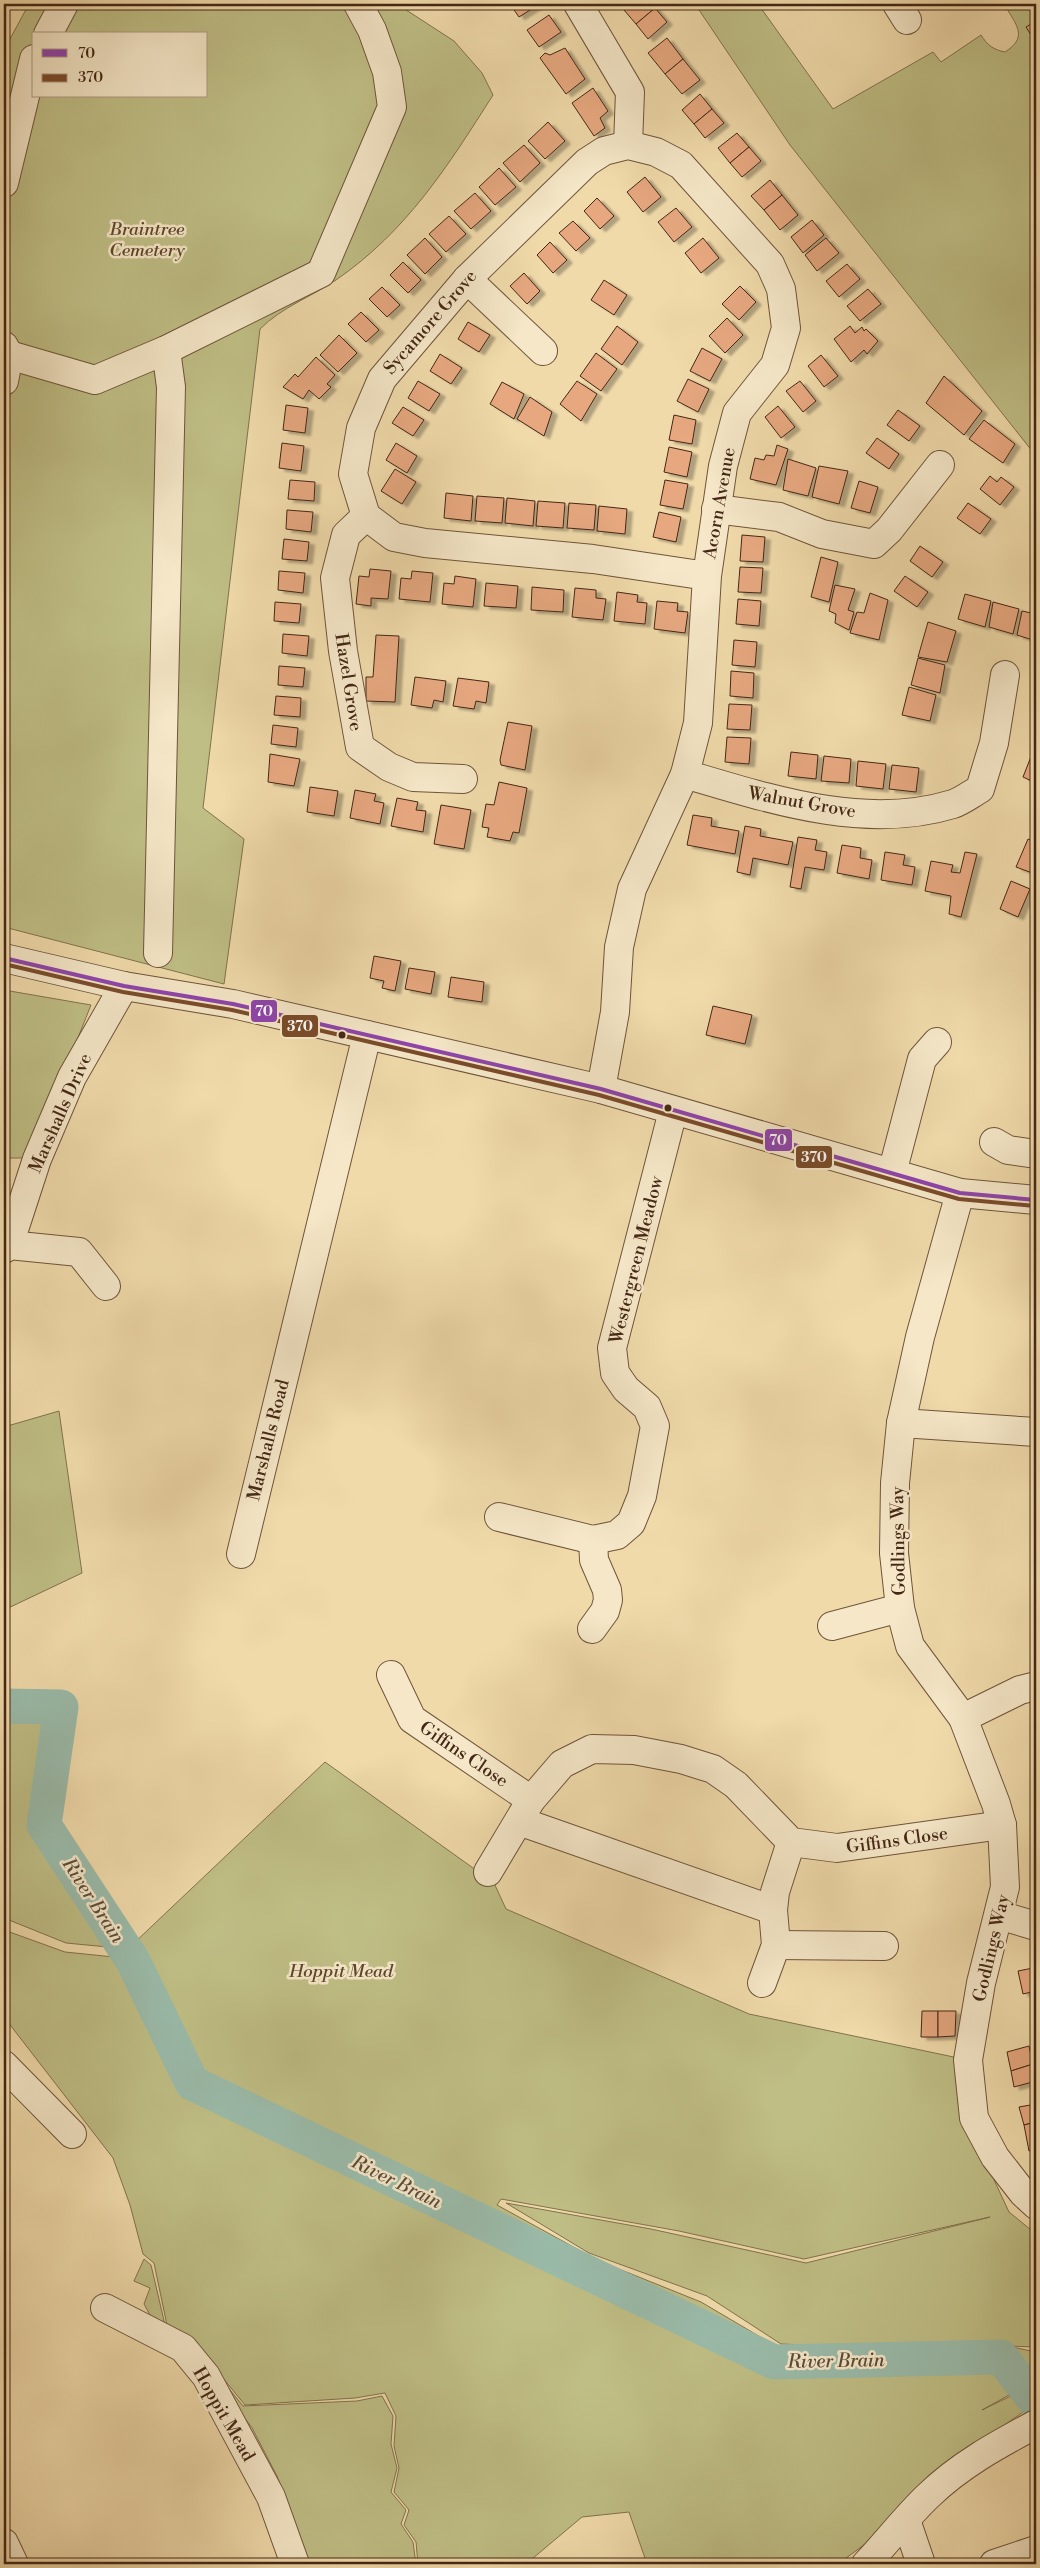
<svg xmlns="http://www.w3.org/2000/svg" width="1040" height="2568" viewBox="0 0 1040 2568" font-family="'Libre Bodoni',serif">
  <defs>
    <filter id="shadow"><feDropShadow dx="5.5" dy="3" stdDeviation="1" flood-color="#0004"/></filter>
  </defs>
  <rect width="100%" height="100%" fill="#f0daaa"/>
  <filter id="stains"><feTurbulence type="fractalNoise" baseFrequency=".004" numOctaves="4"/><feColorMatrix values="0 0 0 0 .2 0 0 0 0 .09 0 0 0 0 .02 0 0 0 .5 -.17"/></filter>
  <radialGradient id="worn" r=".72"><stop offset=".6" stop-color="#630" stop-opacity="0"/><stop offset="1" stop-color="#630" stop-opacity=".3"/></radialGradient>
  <g fill="#bfbe85" stroke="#82724e" fill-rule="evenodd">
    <path d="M 29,4 L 397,4 L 454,41 L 482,73 L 493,95 C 448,166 407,231 336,280 C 311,297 282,307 260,329 L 203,808 L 244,839 L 224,984 L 4,927 L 4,50 ZM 34,34 L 206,34 L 206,96 L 34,96 Z"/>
    <path d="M 695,4 L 758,4 L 833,109 L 933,52 L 941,62 L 981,35 C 987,45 994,50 1005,52 C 1027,38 1018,27 1007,9 L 1016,4 L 1036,4 L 1036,456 L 790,145 Z"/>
    <polygon points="4,990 91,1005 30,1158 4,1158"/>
    <polygon points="59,1411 82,1573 4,1610 4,1427"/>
    <polygon points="4,1710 55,1711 40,1828 118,1948 66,1943 4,1918"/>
    <path d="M 325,1762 L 494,1883 L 506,1909 L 749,2014 L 968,2060 L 974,2118 L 995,2182 L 1009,2212 L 1036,2234 L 1036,2347 L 1007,2346 L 1036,2352 L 1036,2391 L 1003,2353 L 774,2356 L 455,2193 L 192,2083 L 132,1945 ZM 501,2199 L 679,2231 L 804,2259 L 990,2217 L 806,2263 L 651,2229 L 506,2203 L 589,2253 L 707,2296 L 781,2344 L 856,2347 L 779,2348 L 701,2302 L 599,2261 L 497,2205 Z"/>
    <polygon points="4,1930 65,1952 124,1958 186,2087 771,2366 999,2363 1018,2390 982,2410 1019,2392 1029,2408 954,2460 872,2539 838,2564 647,2564 629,2512 582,2517 526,2564 418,2564 416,2542 404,2525 409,2510 394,2492 399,2468 394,2446 396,2416 385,2393 355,2398 245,2405 222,2377 167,2325 154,2263 143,2254 130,2205 113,2158 4,2017"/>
    <polygon points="144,2259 151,2265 165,2325 222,2380 243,2406 357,2401 382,2396 393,2416 391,2444 397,2468 391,2492 406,2510 401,2524 413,2542 416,2564 307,2564 291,2512 277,2476 252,2428 219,2382 150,2315 144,2304 150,2288 134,2281"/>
  </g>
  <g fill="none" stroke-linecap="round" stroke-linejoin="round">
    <polyline stroke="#9abbaa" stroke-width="35" points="4,1706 61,1707 44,1825 133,1961 192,2083 774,2362 1001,2357 1036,2402"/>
  </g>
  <g fill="#e7a880" stroke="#442716" filter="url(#shadow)">
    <polygon points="510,4 537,4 538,5 519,17"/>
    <polygon points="632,4 652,4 655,8 636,24 624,10"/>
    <polygon points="655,8 667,22 648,39 636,24"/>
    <polygon points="549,15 561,32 539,47 527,30"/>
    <polygon points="1036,21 1036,43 1026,27"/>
    <polygon points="667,38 683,59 665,74 648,53"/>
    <polygon points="565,48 585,79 566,94 540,58 545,53 550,55"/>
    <polygon points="683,59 700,80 682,94 665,74"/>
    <polygon points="593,88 608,111 600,118 605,128 594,136 572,103"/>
    <polygon points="700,94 712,109 694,124 682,110"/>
    <polygon points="712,109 724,123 705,138 694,124"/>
    <polygon points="548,122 565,141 545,159 528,141"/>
    <polygon points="737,133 749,147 730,163 718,148"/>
    <polygon points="524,145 540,163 520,182 503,163"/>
    <polygon points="749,147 761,161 742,177 730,163"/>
    <polygon points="499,168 516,187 495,205 479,187"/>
    <polygon points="645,177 661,197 643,212 627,192"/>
    <polygon points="770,180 782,195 764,210 751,196"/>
    <polygon points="475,193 491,211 471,229 454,211"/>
    <polygon points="782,195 798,215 780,230 764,210"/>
    <polygon points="597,198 614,216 600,229 584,211"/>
    <polygon points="676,208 692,227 674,242 658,222"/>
    <polygon points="449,216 466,234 446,252 429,234"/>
    <polygon points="812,220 824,235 803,253 791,237"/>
    <polygon points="573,221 590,238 576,251 559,233"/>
    <polygon points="425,238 442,257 425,274 407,255"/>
    <polygon points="703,238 719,258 701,273 685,253"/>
    <polygon points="826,238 839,253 817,271 805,255"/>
    <polygon points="550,242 567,260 553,273 537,255"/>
    <polygon points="403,262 421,280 408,293 390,275"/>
    <polygon points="847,264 860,279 839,297 826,281"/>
    <polygon points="524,273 540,291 527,304 510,286"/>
    <polygon points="604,280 627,295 614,315 591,300"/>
    <polygon points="740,286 756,302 739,320 722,304"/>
    <polygon points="382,287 400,305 387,317 369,299"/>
    <polygon points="868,289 881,304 860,321 847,306"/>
    <polygon points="361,312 379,330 366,342 348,324"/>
    <polygon points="727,318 743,335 725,353 709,336"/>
    <polygon points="468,322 490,335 479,352 458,339"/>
    <polygon points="617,326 638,342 622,365 601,349"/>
    <polygon points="850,326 855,333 862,327 864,331 866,329 878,341 867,354 864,350 851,362 834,339"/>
    <polygon points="339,335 357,353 338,372 320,355"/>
    <polygon points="702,348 722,359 710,381 690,371"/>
    <polygon points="596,353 617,369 601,391 580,376"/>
    <polygon points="440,354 462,368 451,384 430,371"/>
    <polygon points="821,355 838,376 824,387 808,366"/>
    <polygon points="316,357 335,375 327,384 331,387 319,399 309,390 303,399 283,387 295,374 298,377"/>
    <polygon points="944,376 982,411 964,435 926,403"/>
    <polygon points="688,379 709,389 698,412 677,401"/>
    <polygon points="418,381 440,394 429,411 408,398"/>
    <polygon points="577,381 597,394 581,421 560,404"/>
    <polygon points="800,381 816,401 803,412 786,391"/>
    <polygon points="502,382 524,394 514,419 490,404"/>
    <polygon points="530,397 552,412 544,436 517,419"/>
    <polygon points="286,405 308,408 305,433 283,430"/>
    <polygon points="778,406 795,427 781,438 765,417"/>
    <polygon points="403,407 424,420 413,436 392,423"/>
    <polygon points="898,410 920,426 909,441 887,425"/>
    <polygon points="674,415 696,420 692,444 669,440"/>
    <polygon points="984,420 1015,444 1003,463 969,439"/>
    <polygon points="877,438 899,454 889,469 866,453"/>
    <polygon points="282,443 304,446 301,471 279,468"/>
    <polygon points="396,443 417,456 407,473 386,460"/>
    <polygon points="777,445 788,449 776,485 750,479 755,458 764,460 766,455 774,456"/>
    <polygon points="669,447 692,452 687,477 664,472"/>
    <polygon points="788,459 816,468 808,496 783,490"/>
    <polygon points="819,466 848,471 839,504 812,497"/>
    <polygon points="395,469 416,482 402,504 381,491"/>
    <polygon points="990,476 997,482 1001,477 1014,487 1000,505 980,489"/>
    <polygon points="290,480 315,482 314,501 288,499"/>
    <polygon points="665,480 688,484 683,509 660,505"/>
    <polygon points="859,481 878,487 870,513 851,508"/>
    <polygon points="446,493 473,496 471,521 444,518"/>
    <polygon points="477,496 504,498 502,523 475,521"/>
    <polygon points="507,498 535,501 533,526 505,523"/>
    <polygon points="538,501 565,503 563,528 536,526"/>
    <polygon points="569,503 596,505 594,530 567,528"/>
    <polygon points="968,503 991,519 980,534 957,518"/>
    <polygon points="599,506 627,509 625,534 597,531"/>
    <polygon points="287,510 313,512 311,532 286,529"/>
    <polygon points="659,512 681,517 676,542 653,537"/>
    <polygon points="742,535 765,537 763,562 740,561"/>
    <polygon points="284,539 309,542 307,561 282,559"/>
    <polygon points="920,546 943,562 932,577 910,561"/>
    <polygon points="821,557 838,562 829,602 811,597"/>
    <polygon points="740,567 763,568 761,593 738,592"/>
    <polygon points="370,569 391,571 388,599 371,598 371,606 356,604 359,576 369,577"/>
    <polygon points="279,571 305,573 303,593 278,590"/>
    <polygon points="412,571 433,573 430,602 399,599 401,578 411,579"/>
    <polygon points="455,576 476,579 473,607 442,604 444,583 454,584"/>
    <polygon points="905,576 928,592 917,607 894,591"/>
    <polygon points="486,583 518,586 516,608 484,606"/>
    <polygon points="835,585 855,589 848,610 854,612 849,630 835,623 836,614 829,611"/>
    <polygon points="532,587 564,590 563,612 531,610"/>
    <polygon points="575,588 596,590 596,598 606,599 603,620 572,617"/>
    <polygon points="617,592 638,595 637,602 647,603 645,624 614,621"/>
    <polygon points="870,593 888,600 879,640 850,633 857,612 864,613"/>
    <polygon points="965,594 991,601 985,627 958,619"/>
    <polygon points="738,599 761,601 759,626 736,624"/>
    <polygon points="657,601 678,603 677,611 688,612 685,633 654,629"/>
    <polygon points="275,602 301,604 299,623 274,621"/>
    <polygon points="993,602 1019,609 1013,634 989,627"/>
    <polygon points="1022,611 1036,614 1036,641 1017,635"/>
    <polygon points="928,622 956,631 947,662 918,657"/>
    <polygon points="283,634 309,636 307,656 282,653"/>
    <polygon points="376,635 399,636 395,702 366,701 366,677 373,677"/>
    <polygon points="734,640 757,642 755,667 732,665"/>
    <polygon points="918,658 945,665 940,693 911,685"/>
    <polygon points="279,666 305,668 303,687 278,685"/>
    <polygon points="731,671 754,673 753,698 730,696"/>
    <polygon points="415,677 446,681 443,702 434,700 432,708 411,705"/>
    <polygon points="458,678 489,682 486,703 476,701 474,709 453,706"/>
    <polygon points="909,687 936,695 930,721 902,715"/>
    <polygon points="276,696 301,698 300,717 274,715"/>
    <polygon points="729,704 752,705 750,730 727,729"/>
    <polygon points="508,722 532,726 525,770 501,765 500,760"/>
    <polygon points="273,725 298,728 296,747 271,744"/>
    <polygon points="727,737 751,738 749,764 725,762"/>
    <polygon points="1034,749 1036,750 1036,783 1023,777"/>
    <polygon points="791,752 818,755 816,779 788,776"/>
    <polygon points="270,754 300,759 294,786 268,782"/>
    <polygon points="824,756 851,759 849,783 821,781"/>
    <polygon points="858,761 886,764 883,789 856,786"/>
    <polygon points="892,765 919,768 916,792 889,789"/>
    <polygon points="499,782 527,788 519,833 513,832 510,841 487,837 489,828 482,827 486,804 494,805"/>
    <polygon points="310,787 338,791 334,816 307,812"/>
    <polygon points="355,790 376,794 374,801 384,803 380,824 350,818"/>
    <polygon points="397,798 418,802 416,810 426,811 423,832 391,826"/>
    <polygon points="441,805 471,810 464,849 434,844"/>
    <polygon points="693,815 712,818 711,826 739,831 735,854 687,845"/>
    <polygon points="745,826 761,829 760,836 793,842 788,865 753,858 750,875 737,872"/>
    <polygon points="798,837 817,840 815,850 827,852 824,870 805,867 801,889 790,887"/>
    <polygon points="1028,839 1036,842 1035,874 1016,867"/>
    <polygon points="842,845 861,848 860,858 872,860 869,879 837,873"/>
    <polygon points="885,852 905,855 903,865 915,867 912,885 881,880"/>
    <polygon points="965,852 977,854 961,917 949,914 951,896 925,891 931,861 953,865 951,872 960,873"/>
    <polygon points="1011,881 1030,889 1018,917 1000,909"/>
    <polygon points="374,956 401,961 395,991 382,988 384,981 370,978"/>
    <polygon points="409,968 435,972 431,994 405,989"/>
    <polygon points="451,977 484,982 482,1002 448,997"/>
    <polygon points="713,1006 752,1015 745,1044 706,1035"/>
    <polygon points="1033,1968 1036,1991 1023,1994 1018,1971"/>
    <polygon points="922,2011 938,2011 938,2037 921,2037"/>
    <polygon points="938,2011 956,2011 955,2036 938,2037"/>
    <polygon points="1029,2046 1033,2064 1011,2071 1007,2052"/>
    <polygon points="1033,2064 1036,2081 1014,2087 1011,2071"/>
    <polygon points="1036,2104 1036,2122 1024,2125 1019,2107"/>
    <polygon points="1036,2122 1036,2148 1029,2151 1024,2125"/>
  </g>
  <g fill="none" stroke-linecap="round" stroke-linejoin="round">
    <g stroke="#6f543b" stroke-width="30">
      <g id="minor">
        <polyline points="578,4 630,92 628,145"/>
        <polyline points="897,4 907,20"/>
        <polyline points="48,34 64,4"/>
        <polyline points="4,183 34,59"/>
        <polyline points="467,279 543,351"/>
        <polyline points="4,346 9,355 4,381"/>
        <polyline points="9,355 95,380 166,350 321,273 392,107 387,72 372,30 358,4"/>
        <polyline points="716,509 779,517 822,534 874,544 889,530 940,465"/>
        <polyline points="366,516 346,535 335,578 343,651 360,747 389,767 413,777 463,779"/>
        <path d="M 685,774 C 770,799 865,831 953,804 C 962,801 971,794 980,789 L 994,743 L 1005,675"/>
        <polyline points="158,953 171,387 166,350"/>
        <polyline points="4,958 124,986 233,1004 601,1089 960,1193 1036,1200"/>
        <polyline points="601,1089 615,1012 619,947 632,889 685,774 698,723 707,576 723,466 737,413 775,365 786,328 781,289 770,264 681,165 656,152 628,145 604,151 587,162 467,279 382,379 361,428 353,474 366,516 394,537 425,543 593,559 707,576"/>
        <polyline points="994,1142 1008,1150 1036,1154"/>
        <polyline points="892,1173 922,1059 937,1042"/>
        <polyline points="960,1193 920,1337 901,1423 895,1483 894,1553 900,1608 910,1646 963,1718 996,1804 1002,1825 1005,1887 981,1983 968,2060 974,2118 995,2157 1023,2193 1036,2205"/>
        <polyline points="9,1245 79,1252 106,1286"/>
        <polyline points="4,1249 9,1245 37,1159 72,1077 124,986"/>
        <polyline points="901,1423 1036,1432"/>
        <polyline points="499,1517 593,1540 617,1535 631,1523 642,1496 655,1426 647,1407 626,1389 615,1373 612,1348 673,1111"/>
        <polyline points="241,1554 367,1035"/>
        <polyline points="832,1626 900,1608"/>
        <polyline points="592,1629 605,1611 608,1600 607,1590 594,1560 593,1540"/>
        <polyline points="391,1675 412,1719 531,1800"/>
        <polyline points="963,1718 1020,1690 1036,1686"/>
        <polyline points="519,1821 773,1910"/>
        <polyline points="488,1872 531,1800 562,1764 592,1749 634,1750 681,1759 713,1769 736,1785 791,1842 837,1848 1002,1825"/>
        <polyline points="999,1915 1036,1926"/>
        <polyline points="776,1945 884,1946"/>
        <polyline points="762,1983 776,1945 773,1910 775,1892 791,1842"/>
        <polyline points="4,2065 72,2134"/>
        <polyline points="105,2308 183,2348 206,2376 271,2497 295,2564"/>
        <polyline points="906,2520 921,2564"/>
        <polyline points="4,2543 14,2564"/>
        <path d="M 866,2564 C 887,2542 906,2517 928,2496 C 960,2465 997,2445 1036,2424"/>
        <polyline points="994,2564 1036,2550"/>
      </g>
    </g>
    <use href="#minor" stroke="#f5e7c8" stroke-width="28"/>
    <g stroke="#f5e7c8" stroke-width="8">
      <polyline id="bus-1" points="4,958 124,986 233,1004 601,1089 960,1193 1036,1200"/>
    </g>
    <g stroke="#f5e7c8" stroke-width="8">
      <polyline id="bus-2" points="4,964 123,992 232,1010 599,1095 959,1199 1035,1206"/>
    </g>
    <use href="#bus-1" stroke="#8e44ad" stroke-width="4"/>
    <use href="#bus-2" stroke="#7a4b2a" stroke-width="4"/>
  </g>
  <g fill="#442716" stroke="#f5e7c8" stroke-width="2">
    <circle cx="342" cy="1035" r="4.5"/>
    <circle cx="668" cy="1108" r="4.5"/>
  </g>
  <g text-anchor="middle" stroke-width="5" stroke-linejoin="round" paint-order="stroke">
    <g font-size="18" font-style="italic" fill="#5d452c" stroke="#f5e7c8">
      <text x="147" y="235">Braintree<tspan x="147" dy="21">Cemetery</tspan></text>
      <text x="341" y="1977">Hoppit Mead</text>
    </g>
    <g font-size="18" fill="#442716" stroke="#f5e7c8">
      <text transform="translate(430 322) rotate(-49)" y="6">Sycamore Grove</text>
      <text transform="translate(719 503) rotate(-80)" y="6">Acorn Avenue</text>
      <text transform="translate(349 682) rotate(81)" y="6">Hazel Grove</text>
      <text transform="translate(802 802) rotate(10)" y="6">Walnut Grove</text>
      <text transform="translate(60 1113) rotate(-66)" y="6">Marshalls Drive</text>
      <text transform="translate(636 1260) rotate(-76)" y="6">Westergreen Meadow</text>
      <text transform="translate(268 1440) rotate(-76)" y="6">Marshalls Road</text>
      <text transform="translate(898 1541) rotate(-91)" y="6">Godlings Way</text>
      <text transform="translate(464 1754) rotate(34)" y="6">Giffins Close</text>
      <text transform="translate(897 1840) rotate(-8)" y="6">Giffins Close</text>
      <text transform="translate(991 1948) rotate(-77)" y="6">Godlings Way</text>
      <text transform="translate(224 2414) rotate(60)" y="6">Hoppit Mead</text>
    </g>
    <g font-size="19" font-style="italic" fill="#5a4c3b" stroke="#f5e7c8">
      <text transform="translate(94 1900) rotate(57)" y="7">River Brain</text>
      <text transform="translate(397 2181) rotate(26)" y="7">River Brain</text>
      <text transform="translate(836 2360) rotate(-1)" y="7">River Brain</text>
    </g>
  </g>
  <g stroke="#f5e7c8" stroke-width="2">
    <rect x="250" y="999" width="28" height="24" rx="5" fill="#8e44ad"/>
    <rect x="281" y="1014" width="38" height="24" rx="5" fill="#7a4b2a"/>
    <rect x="764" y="1128" width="29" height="24" rx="5" fill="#8e44ad"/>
    <rect x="795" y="1145" width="38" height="24" rx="5" fill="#7a4b2a"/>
  </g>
  <g font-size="14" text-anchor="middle" font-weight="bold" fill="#fff">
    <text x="264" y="1016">70</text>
    <text x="300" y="1031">370</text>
    <text x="778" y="1145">70</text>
    <text x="814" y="1162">370</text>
  </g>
  <rect width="1040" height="2568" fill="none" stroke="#f0daaa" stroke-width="20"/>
  <rect x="5" y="5" width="1030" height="2558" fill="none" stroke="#442716" stroke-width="2.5"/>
  <rect x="10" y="10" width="1020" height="2548" fill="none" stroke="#442716"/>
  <rect x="32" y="32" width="175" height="65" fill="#f5e7c8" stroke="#ae9a81"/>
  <rect x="42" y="49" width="25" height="8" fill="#8e44ad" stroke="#ae9a81"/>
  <text x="78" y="58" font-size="15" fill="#442716">70</text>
  <rect x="42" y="74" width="25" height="8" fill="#7a4b2a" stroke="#ae9a81"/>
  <text x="78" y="82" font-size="15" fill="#442716">370</text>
  <rect width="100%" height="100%" filter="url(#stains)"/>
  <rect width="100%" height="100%" fill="url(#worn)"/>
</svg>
